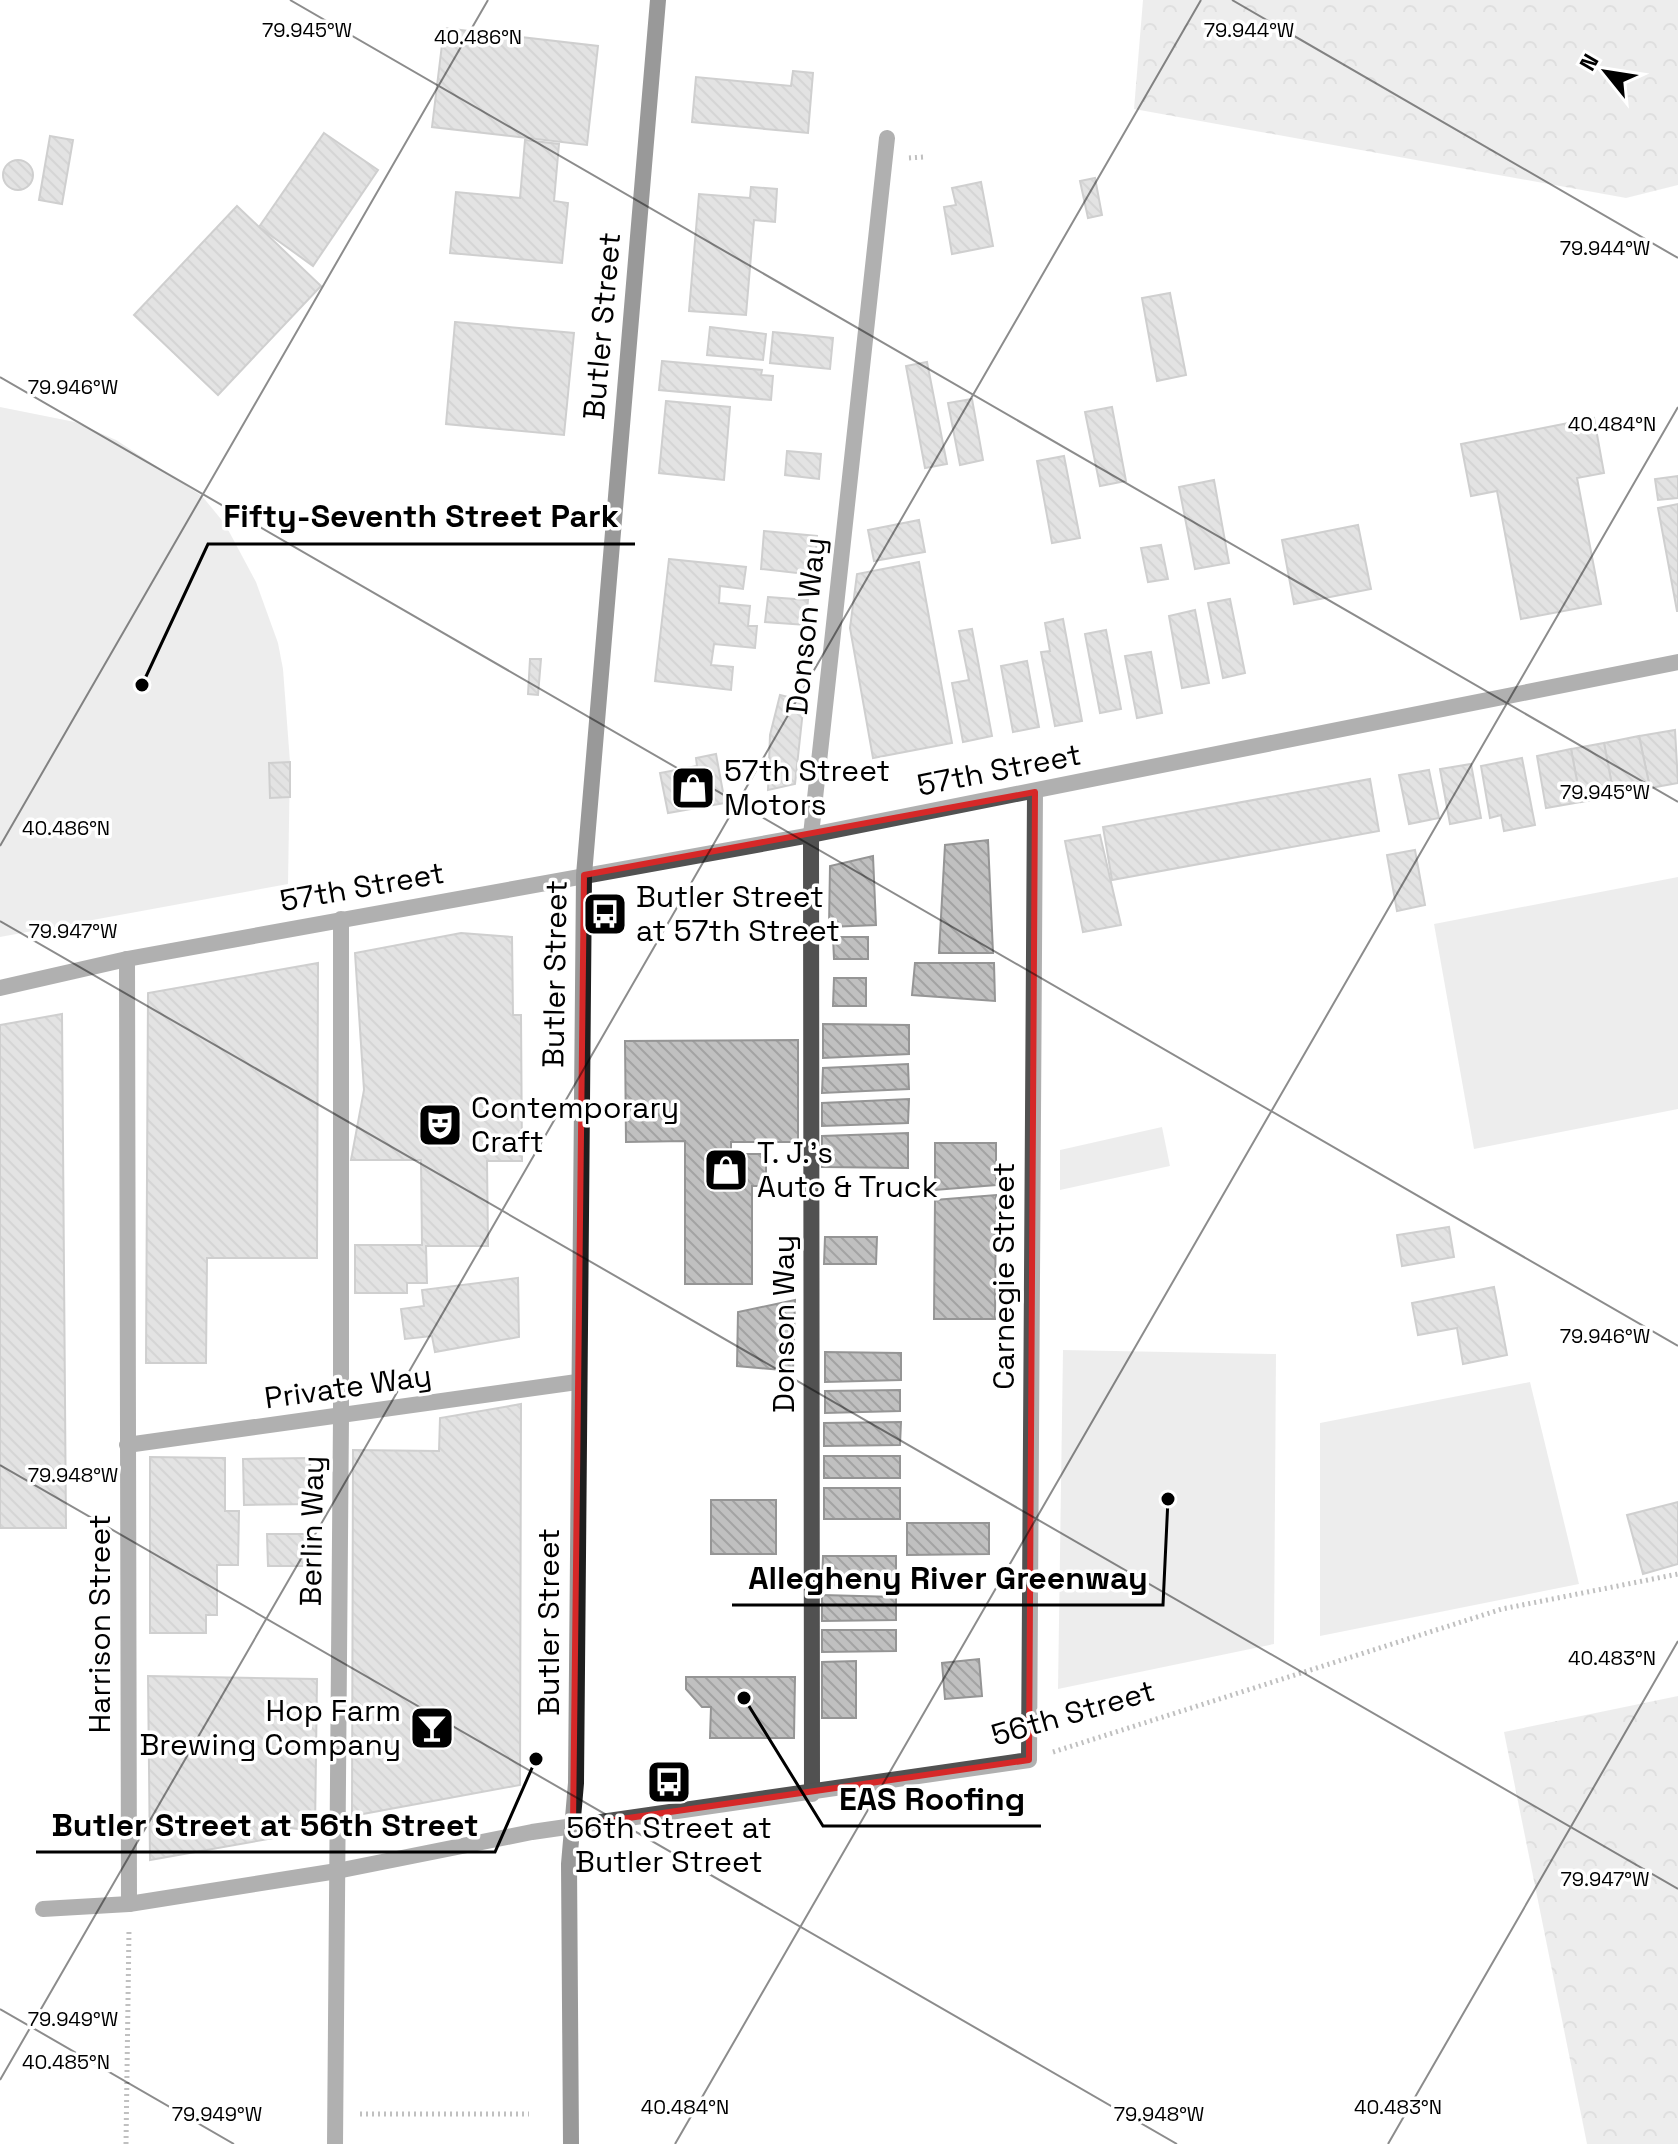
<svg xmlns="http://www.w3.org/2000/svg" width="1678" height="2144" viewBox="0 0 1678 2144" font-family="'Space Grotesk',sans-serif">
  <defs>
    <pattern id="forest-crowns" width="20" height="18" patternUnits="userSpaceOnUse" patternTransform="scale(2)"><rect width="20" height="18" fill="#d8d8d8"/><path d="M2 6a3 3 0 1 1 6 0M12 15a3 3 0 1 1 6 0" fill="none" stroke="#b8b8b8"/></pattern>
    <pattern id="building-back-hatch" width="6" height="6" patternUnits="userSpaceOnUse" patternTransform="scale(2)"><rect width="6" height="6" fill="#c0c0c0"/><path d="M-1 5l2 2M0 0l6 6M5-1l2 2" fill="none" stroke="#a3a3a3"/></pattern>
  </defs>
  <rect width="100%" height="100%" fill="#fff"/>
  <g fill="#d8d8d8">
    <polygon points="0,407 75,422 116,440 202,496 225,524 256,582 278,643 283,669 290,762 288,884 0,937"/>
    <polygon points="1678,877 1678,1109 1474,1149 1434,924"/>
    <polygon points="1162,1127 1170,1166 1060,1190 1060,1150"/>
    <polygon points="1063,1350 1276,1354 1274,1644 1058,1689"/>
    <polygon points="1530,1382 1579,1584 1320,1636 1320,1423"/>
  </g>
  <g fill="url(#forest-crowns)">
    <polygon points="1143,0 1678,0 1678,185 1626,198 1134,109"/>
    <polygon points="1678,1696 1678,2144 1587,2144 1504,1732"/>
  </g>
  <g fill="url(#building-back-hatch)" stroke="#959595" stroke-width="2">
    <polygon points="444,28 598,46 587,145 432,127"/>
    <polygon points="793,71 813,73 808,133 692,122 696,77 791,86"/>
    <polygon points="324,133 378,170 313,266 259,227"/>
    <polygon points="50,136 73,140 62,204 39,200"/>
    <polygon points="525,140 559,144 554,201 568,203 562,263 450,253 456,192 520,198"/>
    <circle cx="18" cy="175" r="15"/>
    <polygon points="1095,178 1102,215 1088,218 1080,181"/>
    <polygon points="981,182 993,246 952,254 944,207 956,205 952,188"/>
    <polygon points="751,187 777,189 775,222 754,220 746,315 689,311 699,194 750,198"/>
    <polygon points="237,206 321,286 218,395 134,315"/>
    <polygon points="1170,293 1186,375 1157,381 1142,298"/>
    <polygon points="455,322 574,333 564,435 446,424"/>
    <polygon points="710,327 766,334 763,360 707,355"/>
    <polygon points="773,332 833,338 830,369 770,363"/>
    <polygon points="662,361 762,370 761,375 773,376 771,400 659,390"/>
    <polygon points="927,362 947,464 925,468 906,366"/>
    <polygon points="972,399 983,460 960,465 948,403"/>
    <polygon points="666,401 730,407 724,480 659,473"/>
    <polygon points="1112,407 1126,481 1100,486 1085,412"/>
    <polygon points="1594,418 1604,473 1577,478 1601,604 1521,619 1497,491 1471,496 1461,444"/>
    <polygon points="787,451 821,454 819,479 785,475"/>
    <polygon points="1064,456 1080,538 1052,543 1037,461"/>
    <polygon points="1678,476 1678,498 1658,500 1655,479"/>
    <polygon points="1214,480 1229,563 1195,569 1179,487"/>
    <polygon points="1678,504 1678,611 1677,611 1658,508"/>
    <polygon points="919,520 925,552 874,561 868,530"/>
    <polygon points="1358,525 1371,589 1294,604 1282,540"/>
    <polygon points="764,531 817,536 814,575 761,569"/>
    <polygon points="1161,545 1168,579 1148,582 1141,548"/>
    <polygon points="669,559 746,567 743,589 720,586 719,603 750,606 748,626 757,626 755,648 714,644 711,665 733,667 731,690 655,681"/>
    <polygon points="919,562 952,743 873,758 850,628 857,574"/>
    <polygon points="768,597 808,600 806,625 765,622"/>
    <polygon points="1230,599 1245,673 1223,678 1208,603"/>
    <polygon points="1195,610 1209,683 1182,688 1169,616"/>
    <polygon points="1063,619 1082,721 1055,726 1041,652 1050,651 1045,623"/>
    <polygon points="972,629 992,736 963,742 952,683 969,680 959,631"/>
    <polygon points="1106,630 1121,709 1100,713 1085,634"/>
    <polygon points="1151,652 1162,713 1137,718 1125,656"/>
    <polygon points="530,659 541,659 538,695 528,694"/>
    <polygon points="1027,661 1039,727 1013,732 1001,666"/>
    <polygon points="780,695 804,701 795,784 768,790 770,735"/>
    <polygon points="1675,730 1678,783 1650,788 1639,736"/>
    <polygon points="1639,736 1650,788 1614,796 1604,743"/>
    <polygon points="1604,743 1614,796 1581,802 1571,749"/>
    <polygon points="1571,749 1581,802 1546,808 1537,756"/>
    <polygon points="716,754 725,803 668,813 660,773 697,766 696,758"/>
    <polygon points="1522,758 1535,825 1504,831 1501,815 1490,818 1481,766"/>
    <polygon points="290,762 290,797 270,798 269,763"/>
    <polygon points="1471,764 1481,818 1450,824 1440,769"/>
    <polygon points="1429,770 1439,818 1409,824 1399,775"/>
    <polygon points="1370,779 1379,831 1112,880 1103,827"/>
    <polygon points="1100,835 1121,925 1083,932 1065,841"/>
    <polygon points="988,840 993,953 939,953 945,845"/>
    <polygon points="1415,850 1425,905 1397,911 1387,855"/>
    <polygon points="873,856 876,925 829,927 830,866"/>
    <polygon points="461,933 512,937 513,1015 521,1015 522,1161 487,1161 488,1246 426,1246 427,1283 407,1283 407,1293 355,1293 355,1245 422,1245 421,1160 351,1160 364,1090 355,953"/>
    <polygon points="833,937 868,937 868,959 834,959"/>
    <polygon points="318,963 317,1258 207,1258 206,1363 146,1363 148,993"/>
    <polygon points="915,963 994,963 995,1001 912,995"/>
    <polygon points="834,978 866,978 866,1006 833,1006"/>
    <polygon points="62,1014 66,1528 0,1528 0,1025"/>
    <polygon points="823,1024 909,1025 909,1054 823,1058"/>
    <polygon points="798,1040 798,1142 731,1142 731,1154 766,1154 766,1186 752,1186 752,1284 685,1284 685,1141 626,1142 625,1041"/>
    <polygon points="908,1064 909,1089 822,1093 823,1068"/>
    <polygon points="909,1099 908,1123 822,1126 822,1103"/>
    <polygon points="908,1133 908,1168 822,1167 822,1136"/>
    <polygon points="935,1143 996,1143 996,1185 935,1190"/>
    <polygon points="996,1195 995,1319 934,1319 935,1200"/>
    <polygon points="1449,1227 1454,1257 1402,1266 1397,1235"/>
    <polygon points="825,1237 877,1237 876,1264 824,1264"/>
    <polygon points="518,1278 519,1337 435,1352 432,1336 405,1339 401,1309 424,1306 422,1290"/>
    <polygon points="1494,1287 1507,1355 1463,1364 1457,1328 1418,1335 1412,1303"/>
    <polygon points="795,1300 793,1371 737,1366 738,1312"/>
    <polygon points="825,1352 901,1353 901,1380 825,1382"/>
    <polygon points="900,1390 900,1411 825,1413 825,1391"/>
    <polygon points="521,1404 520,1785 352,1816 353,1450 439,1451 440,1418"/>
    <polygon points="901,1422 900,1445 824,1446 824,1423"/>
    <rect x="824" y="1456" width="76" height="22"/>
    <polygon points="150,1457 225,1458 225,1511 239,1511 238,1565 217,1565 217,1615 206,1615 206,1633 150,1633"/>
    <polygon points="310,1458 311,1504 244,1505 243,1459"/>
    <rect x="824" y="1488" width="76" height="31"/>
    <rect x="711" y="1500" width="65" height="54"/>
    <polygon points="1678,1502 1678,1564 1643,1574 1627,1515"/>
    <polygon points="907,1523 989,1523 989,1554 907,1555"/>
    <polygon points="267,1534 308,1534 309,1566 268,1566"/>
    <polygon points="823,1556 896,1556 896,1586 822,1585"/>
    <polygon points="822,1595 896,1597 896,1620 822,1621"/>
    <polygon points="822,1630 896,1630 896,1651 822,1652"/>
    <polygon points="979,1659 982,1696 945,1699 942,1663"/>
    <polygon points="856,1661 856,1718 822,1718 822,1662"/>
    <polygon points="148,1676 317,1679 315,1831 273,1826 274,1838 150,1860"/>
    <polygon points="686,1677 795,1677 794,1738 710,1738 711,1707 702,1707 686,1689"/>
  </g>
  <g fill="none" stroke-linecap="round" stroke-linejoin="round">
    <g stroke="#737373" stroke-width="5" stroke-dasharray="2 4" stroke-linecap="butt">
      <polyline points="909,158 924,157"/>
      <polyline points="1053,1752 1502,1609 1678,1574"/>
      <polyline points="360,2114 529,2114"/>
      <polyline points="126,2144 129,1929"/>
    </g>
    <g stroke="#515151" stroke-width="16">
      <polyline points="127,1445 577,1382"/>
      <polyline points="812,1794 811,835 887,138"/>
      <polyline points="335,2144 341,1417 341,919"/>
    </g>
    <g stroke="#515151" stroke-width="16">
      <polyline points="127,959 129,1904"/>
      <polyline points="0,988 127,959 811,835 1678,662"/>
      <polyline points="43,1909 129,1904 337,1871 532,1832 1029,1760 1035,792"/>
    </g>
    <polyline stroke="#1e1e1e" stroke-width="16" points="571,2144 569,1864 576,1783 584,875 658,0"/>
  </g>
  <path d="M0 0H1678V2144H0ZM 1035,792 L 1029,1760 L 573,1826 L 584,875 Z" fill="#fff" fill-opacity=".55" fill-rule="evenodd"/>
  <path fill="none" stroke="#d62828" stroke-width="6" stroke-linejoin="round" d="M 1035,792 L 1029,1760 L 573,1826 L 584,875 Z"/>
  <path fill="none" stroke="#000" stroke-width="2" stroke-opacity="0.45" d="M 290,0 L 1678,802M 1232,0 L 1678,258M 0,377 L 1678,1346M 0,846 L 488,0M 0,921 L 1678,1889M 0,1465 L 1177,2144M 0,2009 L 234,2144M 0,2080 L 1201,0M 675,2144 L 1678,407M 1388,2144 L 1678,1641"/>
  <defs>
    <g id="shop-square" transform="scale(2.3)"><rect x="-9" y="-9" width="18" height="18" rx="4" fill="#000" stroke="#fff"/><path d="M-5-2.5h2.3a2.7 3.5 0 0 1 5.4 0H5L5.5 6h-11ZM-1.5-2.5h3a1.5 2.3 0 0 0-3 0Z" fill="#fff"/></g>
    <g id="bus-square" transform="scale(2.3)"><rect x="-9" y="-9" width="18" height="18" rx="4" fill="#000" stroke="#fff"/><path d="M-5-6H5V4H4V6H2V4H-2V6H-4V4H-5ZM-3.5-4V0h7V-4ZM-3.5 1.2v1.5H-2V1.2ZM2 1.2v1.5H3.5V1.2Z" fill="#fff"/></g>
    <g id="theatre-square" transform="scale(2.3)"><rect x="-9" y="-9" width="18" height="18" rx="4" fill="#000" stroke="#fff"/><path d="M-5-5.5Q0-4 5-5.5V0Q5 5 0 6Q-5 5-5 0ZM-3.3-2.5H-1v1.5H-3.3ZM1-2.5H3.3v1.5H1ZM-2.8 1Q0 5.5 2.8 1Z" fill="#fff"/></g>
    <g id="bar-square" transform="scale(2.3)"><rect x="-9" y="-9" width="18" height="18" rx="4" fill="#000" stroke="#fff"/><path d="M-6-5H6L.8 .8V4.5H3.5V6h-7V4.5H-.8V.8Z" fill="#fff"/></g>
  </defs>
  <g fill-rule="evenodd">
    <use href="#shop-square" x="693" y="788"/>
    <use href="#bus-square" x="605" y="914"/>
    <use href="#theatre-square" x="440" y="1125"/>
    <use href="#shop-square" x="726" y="1170"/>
    <use href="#bar-square" x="432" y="1728"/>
    <use href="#bus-square" x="669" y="1782"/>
  </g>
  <g text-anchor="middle" stroke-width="7" stroke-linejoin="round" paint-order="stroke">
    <g font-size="30" fill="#000" stroke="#fff">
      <text transform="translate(602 326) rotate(-85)" y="10">Butler Street</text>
      <text transform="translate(806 626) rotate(-84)" y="10">Donson Way</text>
      <text transform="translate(999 770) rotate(-11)" y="10">57th Street</text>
      <text transform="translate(362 887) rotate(-10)" y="10">57th Street</text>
      <text transform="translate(555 974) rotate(-89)" y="10">Butler Street</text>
      <text transform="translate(1004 1276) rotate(-90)" y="10">Carnegie Street</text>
      <text transform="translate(784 1324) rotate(-90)" y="10">Donson Way</text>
      <text transform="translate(348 1387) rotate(-8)" y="10">Private Way</text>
      <text transform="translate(312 1531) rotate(-89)" y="10">Berlin Way</text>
      <text transform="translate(549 1622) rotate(-90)" y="10">Butler Street</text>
      <text transform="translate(100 1624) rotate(-90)" y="10">Harrison Street</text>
      <text transform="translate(1073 1713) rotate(-16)" y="10">56th Street</text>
    </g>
    <g font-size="30" fill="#000" stroke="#fff" text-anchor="start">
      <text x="724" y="781">57th Street<tspan x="724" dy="34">Motors</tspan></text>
      <text x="636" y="907">Butler Street<tspan x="636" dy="34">at 57th Street</tspan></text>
      <text x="471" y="1118">Contemporary<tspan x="471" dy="34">Craft</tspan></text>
      <text x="757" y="1163">T. J.'s<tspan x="757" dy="34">Auto &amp; Truck</tspan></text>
      <text x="401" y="1721" text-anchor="end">Hop Farm<tspan x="401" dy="34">Brewing Company</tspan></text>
      <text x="669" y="1838" text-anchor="middle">56th Street at<tspan x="669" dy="34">Butler Street</tspan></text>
    </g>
  </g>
  <g font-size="20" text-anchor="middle" fill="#000" stroke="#fff" stroke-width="7" stroke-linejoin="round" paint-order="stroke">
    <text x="307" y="37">79.945°W</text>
    <text x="1249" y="37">79.944°W</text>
    <text x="478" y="44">40.486°N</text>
    <text x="1605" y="255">79.944°W</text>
    <text x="73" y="394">79.946°W</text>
    <text x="1612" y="431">40.484°N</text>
    <text x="1605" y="799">79.945°W</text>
    <text x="66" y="835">40.486°N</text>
    <text x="73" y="938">79.947°W</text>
    <text x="1605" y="1343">79.946°W</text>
    <text x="73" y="1482">79.948°W</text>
    <text x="1612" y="1665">40.483°N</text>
    <text x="1605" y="1886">79.947°W</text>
    <text x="73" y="2026">79.949°W</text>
    <text x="66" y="2069">40.485°N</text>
    <text x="685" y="2114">40.484°N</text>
    <text x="1398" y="2114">40.483°N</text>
    <text x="217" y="2121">79.949°W</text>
    <text x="1159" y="2121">79.948°W</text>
  </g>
  <path fill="none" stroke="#000" stroke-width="3" d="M142 685L208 544H635M1168 1499L1163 1605H732M744 1698L823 1826H1041M536 1759L495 1852H36"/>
  <g fill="#000" stroke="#fff" stroke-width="3">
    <circle cx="142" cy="685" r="8"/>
    <circle cx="1168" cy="1499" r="8"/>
    <circle cx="744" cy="1698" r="8"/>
    <circle cx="536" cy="1759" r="8"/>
  </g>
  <g font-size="32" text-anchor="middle" font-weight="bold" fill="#000" stroke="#fff" stroke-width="7" stroke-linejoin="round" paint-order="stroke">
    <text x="421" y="527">Fifty-Seventh Street Park</text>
    <text x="948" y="1589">Allegheny River Greenway</text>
    <text x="932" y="1810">EAS Roofing</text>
    <text x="265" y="1836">Butler Street at 56th Street</text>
  </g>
  <g transform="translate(1606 72) rotate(300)" stroke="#ffffff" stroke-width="6" paint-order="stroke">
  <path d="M0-6L14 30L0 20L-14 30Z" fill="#000000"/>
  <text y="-12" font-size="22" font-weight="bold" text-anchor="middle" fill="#000000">N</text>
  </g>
</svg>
